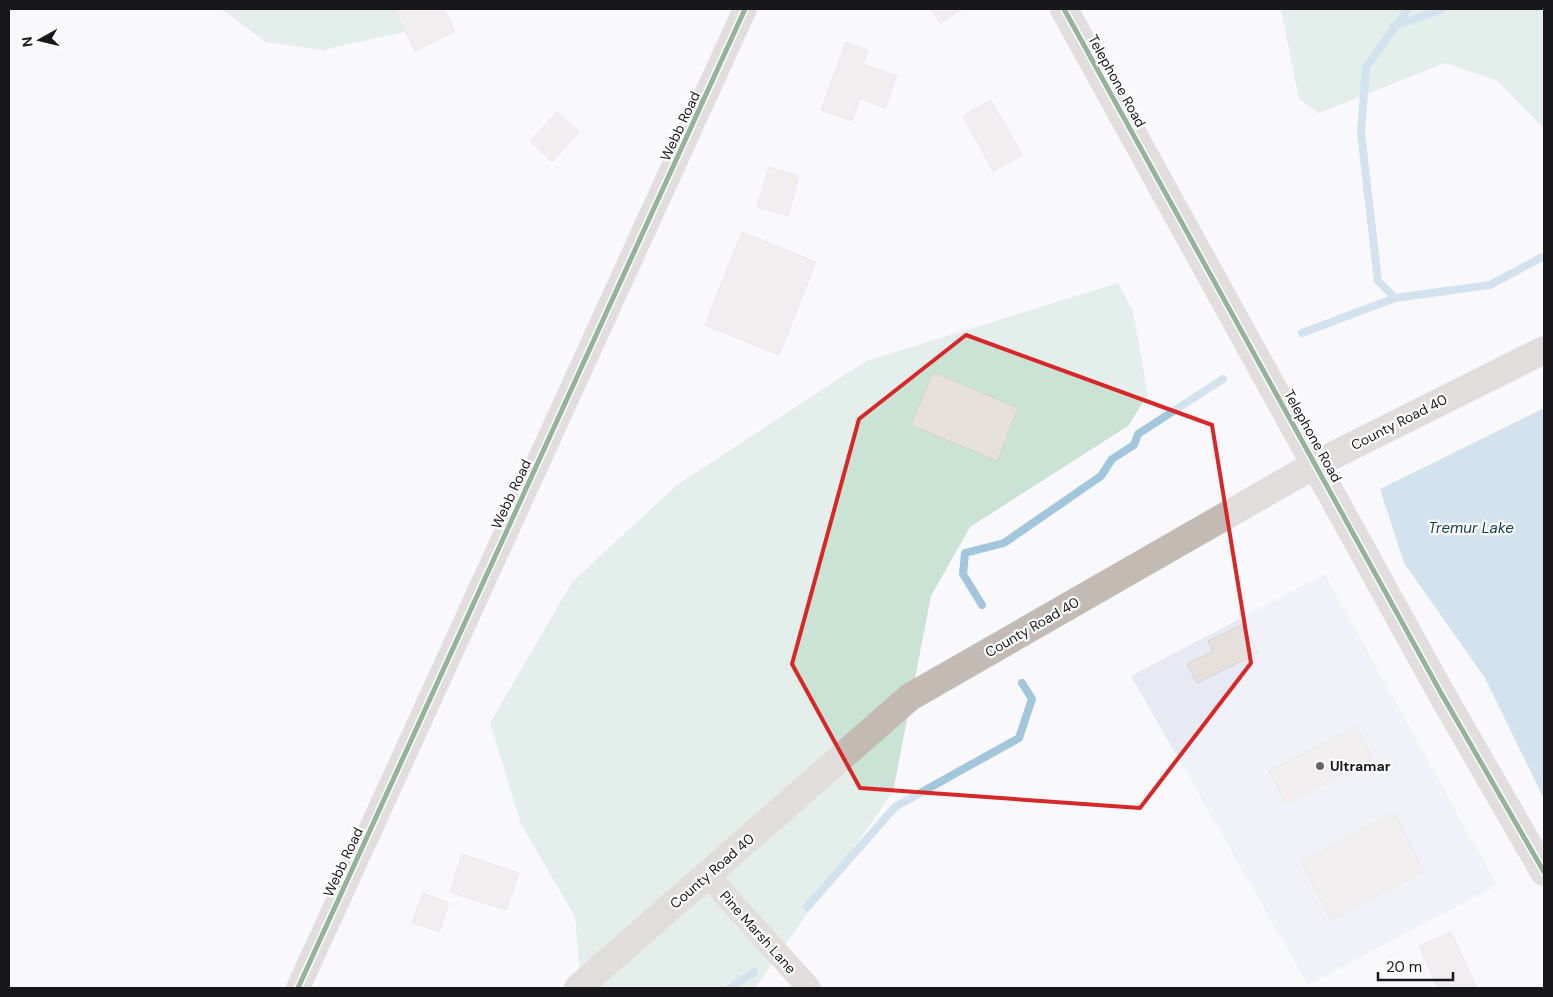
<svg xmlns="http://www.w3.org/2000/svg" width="1553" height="997" viewBox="0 0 1553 997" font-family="'DM Sans',sans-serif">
  <rect width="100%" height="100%" fill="#f9f9fd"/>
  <polygon fill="#e7e9f3" points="1325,574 1497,885 1308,985 1131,676"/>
  <g fill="#cae3d5">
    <polygon points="222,9 414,9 408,31 324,50 265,42"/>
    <polygon points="1281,9 1544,9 1544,129 1498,81 1445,63 1319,113 1299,99"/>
    <polygon points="1118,283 1133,311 1148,395 1128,426 970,527 931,596 893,792 755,988 581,988 575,917 521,824 490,723 572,582 678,484 866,361"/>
  </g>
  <polygon fill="#a2c6dc" points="1544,408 1544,799 1485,678 1404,563 1380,489"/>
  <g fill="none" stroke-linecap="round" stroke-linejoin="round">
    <g stroke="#a2c6dc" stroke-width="8">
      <polyline points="1394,26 1442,9"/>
      <polyline points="1395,298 1378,281 1361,133 1366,67 1408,9"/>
      <polyline points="1302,333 1395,298 1490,285 1544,256"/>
      <polyline points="982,605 963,574 965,553 1004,543 1101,476 1112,459 1134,445 1138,434 1223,379"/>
      <polyline points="807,907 895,807 1019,738 1032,699 1022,683"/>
      <polyline points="730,988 754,972"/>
    </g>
  </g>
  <g fill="#e7e1de" stroke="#d4d2d3">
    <polygon points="400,9 444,9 455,31 415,51 395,11"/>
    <polygon points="931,9 962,9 940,23"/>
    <polygon points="846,42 868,50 863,64 897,76 885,108 860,98 852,121 821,110"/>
    <polygon points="991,100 1022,155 993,171 963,116"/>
    <polygon points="557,112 579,132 552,162 530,141"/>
    <polygon points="769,167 799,176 788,216 757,207"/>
    <polygon points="742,232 816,262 779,355 705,325"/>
    <polygon points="933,372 1018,408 997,461 911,425"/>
    <polygon points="1244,624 1258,653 1197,683 1187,664 1213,651 1208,641"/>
    <polygon points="1357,726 1373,758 1286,803 1269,771"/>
    <polygon points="1394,813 1424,871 1331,920 1301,862"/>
    <polygon points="462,854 519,873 506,910 450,892"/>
    <polygon points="423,893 449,903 439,932 412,922"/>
    <polygon points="1451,932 1477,988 1438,988 1419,946"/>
  </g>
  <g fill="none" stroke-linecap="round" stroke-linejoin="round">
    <g stroke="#c4bcb6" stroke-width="24">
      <polyline points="707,875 809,988"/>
      <polyline points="298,988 745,9"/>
    </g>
    <polyline stroke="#c4bcb6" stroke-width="28" points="1064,9 1441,693 1544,872"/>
    <polyline stroke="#c3bab4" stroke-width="28" points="578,988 910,697 1316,464 1544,350"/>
    <g stroke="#fff" stroke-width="8">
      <g id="cycleway">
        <polyline points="1064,9 1441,693 1544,872"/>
        <polyline points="298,988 745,9"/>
      </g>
    </g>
    <use href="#cycleway" stroke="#1b5e20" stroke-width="5"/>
  </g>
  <path d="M0 0H1553V997H0ZM 966,335 L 1212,425 L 1251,663 L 1140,808 L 860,788 L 792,664 L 859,419 Z" fill="#f9f9fd" fill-opacity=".55" fill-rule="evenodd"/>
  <path fill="none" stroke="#d62828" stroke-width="4" stroke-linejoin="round" d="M 966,335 L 1212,425 L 1251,663 L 1140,808 L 860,788 L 792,664 L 859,419 Z"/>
  <circle fill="#666669" stroke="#fff" stroke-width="2" cx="1320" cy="766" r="5"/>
  <g text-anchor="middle" stroke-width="4.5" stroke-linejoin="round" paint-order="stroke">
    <g font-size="14" fill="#17171a" stroke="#fff">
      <text transform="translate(1117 81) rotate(61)" y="5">Telephone Road</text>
      <text transform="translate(680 126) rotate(-65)" y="5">Webb Road</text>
      <text transform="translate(1399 422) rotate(-27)" y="5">County Road 40</text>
      <text transform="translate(1313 436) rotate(61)" y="5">Telephone Road</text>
      <text transform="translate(511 494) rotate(-65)" y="5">Webb Road</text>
      <text transform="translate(1032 627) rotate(-30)" y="5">County Road 40</text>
      <text transform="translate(343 862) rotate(-65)" y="5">Webb Road</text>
      <text transform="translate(712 871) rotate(-41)" y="5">County Road 40</text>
      <text transform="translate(758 932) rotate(48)" y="5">Pine Marsh Lane</text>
    </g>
    <g font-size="14" font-weight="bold" fill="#17171a" stroke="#fff" text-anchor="start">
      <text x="1330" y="771">Ultramar</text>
    </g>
    <g font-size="15" font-style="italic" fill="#0e394e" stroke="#fff">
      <text x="1471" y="533">Tremur Lake</text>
    </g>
  </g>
  <rect width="1553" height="997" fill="none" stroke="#17171a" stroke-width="20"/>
  <g transform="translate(40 40) rotate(262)" stroke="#ffffff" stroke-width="4" paint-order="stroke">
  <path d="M0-4L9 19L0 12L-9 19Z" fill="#17171a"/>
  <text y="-8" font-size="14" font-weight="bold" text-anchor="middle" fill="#17171a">N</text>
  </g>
  <path d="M1378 972v8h75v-8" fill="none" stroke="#17171a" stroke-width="2.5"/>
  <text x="1386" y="972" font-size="15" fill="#17171a" stroke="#ffffff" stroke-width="4" paint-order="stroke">20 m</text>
</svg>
